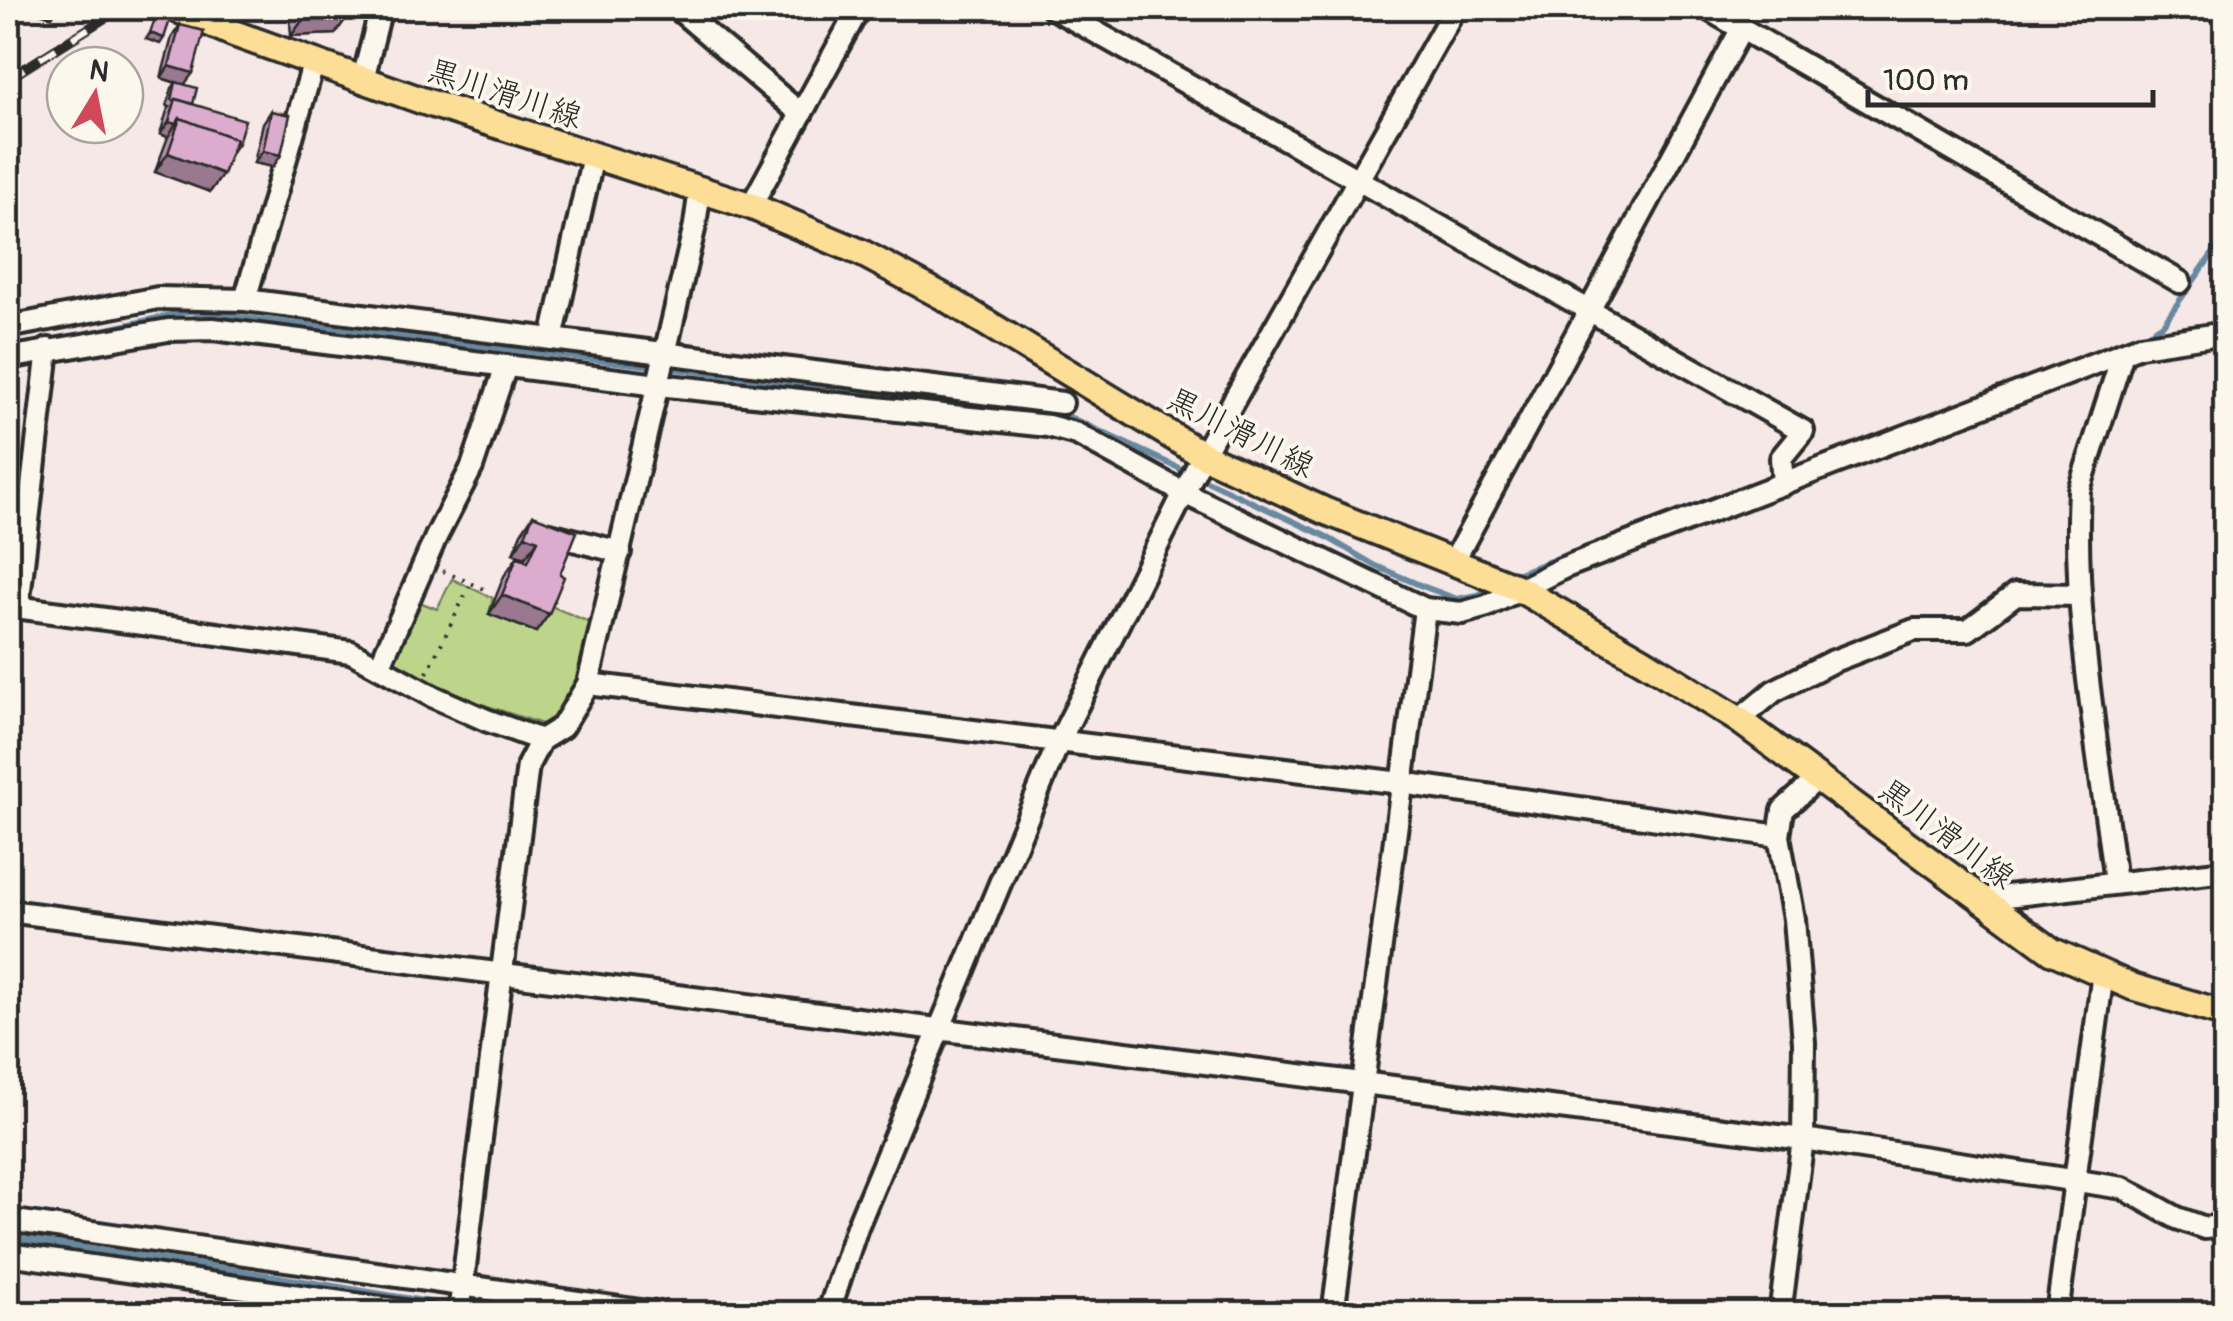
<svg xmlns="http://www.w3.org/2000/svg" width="2233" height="1321" viewBox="0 0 2233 1321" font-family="Pangolin,'Klee One',sans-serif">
  <rect width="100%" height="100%" fill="#f5e8e6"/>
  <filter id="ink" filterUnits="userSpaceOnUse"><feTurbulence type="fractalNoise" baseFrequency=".01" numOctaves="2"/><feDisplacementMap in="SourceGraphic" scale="20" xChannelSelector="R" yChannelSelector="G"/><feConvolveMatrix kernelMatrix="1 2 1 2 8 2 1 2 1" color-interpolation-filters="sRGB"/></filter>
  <g filter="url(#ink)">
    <path fill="#bcd58b" stroke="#74805b" stroke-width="2.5" d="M 452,579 L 493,598 L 489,614 L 536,632 L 549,605 L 596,625 C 585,662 578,702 545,725 L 441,691 L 392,661 L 414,600 L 437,609 Z"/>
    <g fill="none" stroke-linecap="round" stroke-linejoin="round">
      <g stroke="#6989a1" stroke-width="6">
        <polyline points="72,337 189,311 1067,416 1325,536 1376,566 1422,586 1457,599 1478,595 1492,587"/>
        <polyline points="2142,337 2163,324 2226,235"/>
        <polyline points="1511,576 2027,379"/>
        <polyline points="8,1237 243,1271 502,1314"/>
      </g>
      <g stroke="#2b2b2b" stroke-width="28">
        <g id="minor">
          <polyline points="677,8 801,114"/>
          <polyline points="1053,8 1803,431 1781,458 1783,484"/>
          <polyline points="1706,8 2180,282"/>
          <polyline points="314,61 245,300 552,339"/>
          <polyline points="363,79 381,8"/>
          <polyline points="593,156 552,339 1062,403"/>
          <polyline points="751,206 859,8"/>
          <polyline points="8,327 158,298 245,300"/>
          <polyline points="8,358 168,330 213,329 658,385 1048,426 1077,434 1184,493 1425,609"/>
          <polyline points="550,534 620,552"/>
          <polyline points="1452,564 1742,28"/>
          <polyline points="8,606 351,652 432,696 486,720 541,740"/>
          <polyline points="18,607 48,349"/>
          <polyline points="380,665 436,537 472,467 506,366"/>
          <polyline points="588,684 1401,783 1779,836"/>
          <polyline points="1739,720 1774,691 1831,662 1914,630 1968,630 2016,594 2080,595"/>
          <path d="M 2115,883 C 2100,757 2072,616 2079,490 L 2123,353"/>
          <polyline points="1981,899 2226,871"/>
          <polyline points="8,911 1803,1139 2123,1188 2177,1218 2205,1228 2226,1225"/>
          <polyline points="8,1220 662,1314"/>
          <polyline points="8,1254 425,1314"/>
          <polyline points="459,1314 528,765 541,740 562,727 588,684 695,225 700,189"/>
          <polyline points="828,1314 857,1227 1058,744 1203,455 1455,8"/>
          <polyline points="1333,1314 1425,609 1462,613 1487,606 1563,568 2140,346 2226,333"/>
          <polyline points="1780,1314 1803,1139 1804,1042 1794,919 1779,836 1783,810 1819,777"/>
          <polyline points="2057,1314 2103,973"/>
        </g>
      </g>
      <g stroke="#2b2b2b" stroke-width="32">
        <polyline id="major" points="175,8 235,34 423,101 751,206 862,253 944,297 1203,455 1325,511 1518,588 1644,661 1739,720 2052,951 2133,987 2226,1014"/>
      </g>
      <g stroke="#2b2b2b" stroke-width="4" stroke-dasharray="2.5 8" stroke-linecap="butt">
        <polyline points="443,571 491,592"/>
        <polyline points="427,673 471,583"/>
      </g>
      <use href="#minor" stroke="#fbf7ec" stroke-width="20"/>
      <use href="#major" stroke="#fcde96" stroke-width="25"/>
      <g stroke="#2b2b2b" stroke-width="10">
        <polyline id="rail" points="8,79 121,8"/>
      </g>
      <use href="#rail" stroke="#fbf7ec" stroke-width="6" stroke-dasharray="19" stroke-linecap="butt"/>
    </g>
    <g fill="#bc94b1" stroke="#2b2b2b" stroke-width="2.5">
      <polygon points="289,8 347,8 335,34 291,36"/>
      <polygon points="180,25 185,84 193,104 238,143 231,153 223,174 210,192 155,172 168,137 160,134 167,111 170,107 167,106 172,88 176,83 161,78 172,37"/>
      <polygon points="271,111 273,167 254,163 263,123"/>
      <polygon points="533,515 560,574 549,614 536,632 489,614 504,576 517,557 524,560 525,558 513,553 521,533"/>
    </g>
    <g fill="#997890" stroke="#2b2b2b" stroke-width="2.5">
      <polygon points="24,8 58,8 52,17"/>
      <polygon points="348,16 335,34 291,36 304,18"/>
      <polygon points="150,33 164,38 160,44 146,39"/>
      <polygon points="169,66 193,73 184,85 161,78"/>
      <polygon points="169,122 176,124 168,137 160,134"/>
      <polygon points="263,151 281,155 273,167 254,163"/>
      <polygon points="168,153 223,174 210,192 155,172"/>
      <polygon points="525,535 538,540 525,558 513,553"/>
      <polygon points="502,595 549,614 536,632 489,614"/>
    </g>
    <g fill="#dbacce" stroke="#2b2b2b" stroke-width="2.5">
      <polygon points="303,8 347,8 348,16 304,18"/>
      <polygon points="156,16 170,20 164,38 150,33"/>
      <polygon points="180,25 204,31 193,73 169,66"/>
      <polygon points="176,82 197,88 193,104 176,99 175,101 172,100"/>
      <polygon points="176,99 245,120 238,143 235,142 236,139 180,118 176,124 169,122"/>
      <polygon points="271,111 290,115 281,155 263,151"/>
      <polygon points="180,118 236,139 223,174 168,153"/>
      <polygon points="533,515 577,532 560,574 564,577 549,614 502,595 517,557 528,562 538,540 525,535"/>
    </g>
  </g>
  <g text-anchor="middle" stroke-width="8" stroke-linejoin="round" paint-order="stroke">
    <g font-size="32" fill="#2b2b2b" stroke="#fbf7ec">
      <text transform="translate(505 93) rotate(18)" y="11">黒川滑川線</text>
      <text transform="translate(1241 432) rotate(27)" y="11">黒川滑川線</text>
      <text transform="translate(1947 833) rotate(37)" y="11">黒川滑川線</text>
    </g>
  </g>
  <rect width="2233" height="1321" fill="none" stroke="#fbf7ec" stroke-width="40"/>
  <rect x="20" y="20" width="2193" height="1281" fill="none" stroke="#2b2b2b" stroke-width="4" filter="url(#ink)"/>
  <g transform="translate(95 95) rotate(10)"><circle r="48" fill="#fbf7ec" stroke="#a8a59f" stroke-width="2.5"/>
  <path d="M0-8L18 38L0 25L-18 38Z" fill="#d1495b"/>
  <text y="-15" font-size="28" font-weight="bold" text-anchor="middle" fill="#2b2b2b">N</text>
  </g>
  <path d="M1868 90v15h285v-15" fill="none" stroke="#2b2b2b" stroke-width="5"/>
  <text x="1883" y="90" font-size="30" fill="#2b2b2b" stroke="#fbf7ec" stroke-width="8" paint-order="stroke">100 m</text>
</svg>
